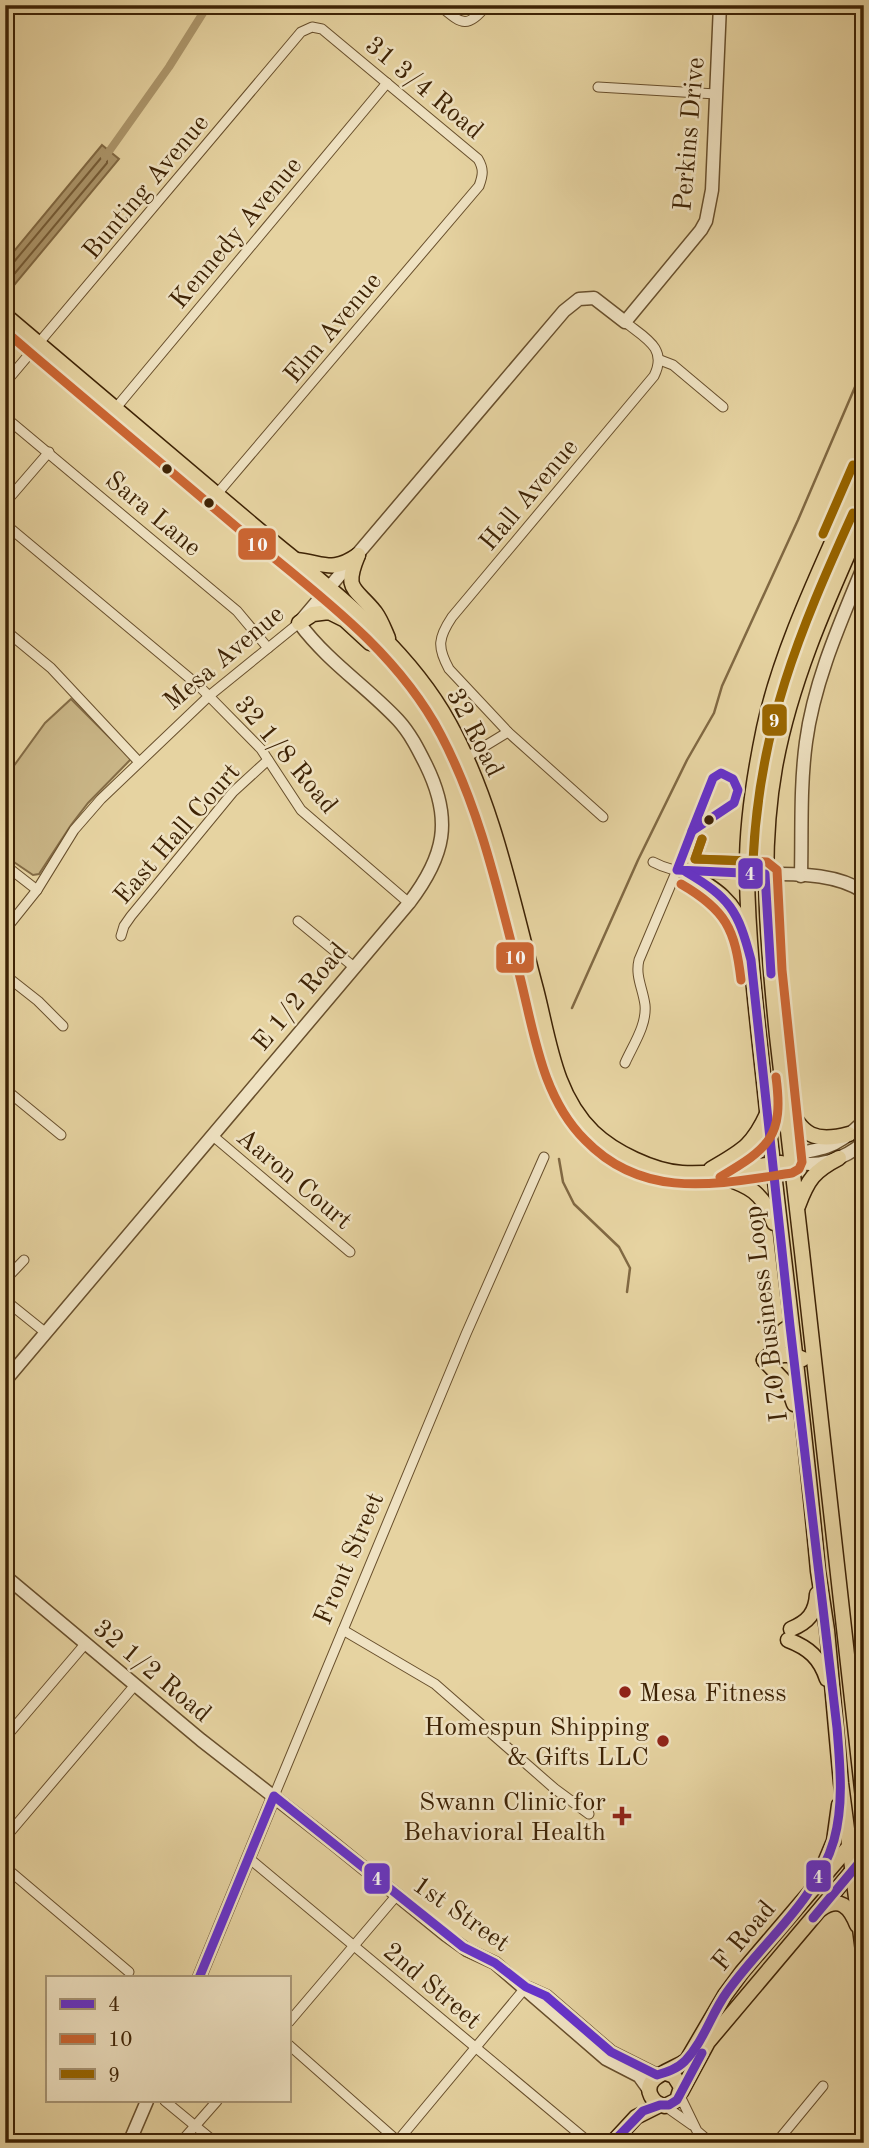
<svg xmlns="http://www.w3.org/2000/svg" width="869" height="2148" viewBox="0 0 869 2148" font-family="'Old Standard TT',serif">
  <rect width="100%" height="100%" fill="#e6d3a1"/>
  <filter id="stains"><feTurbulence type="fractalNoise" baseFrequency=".00286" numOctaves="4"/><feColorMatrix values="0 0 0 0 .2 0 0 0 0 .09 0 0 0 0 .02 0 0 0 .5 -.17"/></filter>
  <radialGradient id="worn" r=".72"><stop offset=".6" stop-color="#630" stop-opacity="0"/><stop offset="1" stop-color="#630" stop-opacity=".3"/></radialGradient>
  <polygon fill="#c9b586" stroke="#846c46" stroke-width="2" points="71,699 131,759 88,803 71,825 39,874 33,875 5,856 5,778 45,723"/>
  <polygon fill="#ad976c" stroke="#816943" stroke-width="2" points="102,145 119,159 5,296 5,262"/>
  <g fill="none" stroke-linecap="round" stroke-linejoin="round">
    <polyline stroke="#765d38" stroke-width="2" points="5,266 13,263 101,158 107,158 107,163 5,285"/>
    <g stroke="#816943" stroke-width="2.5">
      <polyline points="572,1008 638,860 687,760 714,713 722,686 798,520 864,366"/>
      <polyline points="559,1159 563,1182 574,1204 619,1247 630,1268 627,1292"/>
    </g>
    <polyline stroke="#ad976c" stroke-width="8" points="105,157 169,67 208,5"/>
    <g stroke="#684f2c" stroke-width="11">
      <g id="minor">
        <path d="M 439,5 C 462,24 466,30 487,5"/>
        <polyline points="598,87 716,94"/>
        <polyline points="660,360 673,365 723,407"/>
        <path d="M 5,383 L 301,32 L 312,27 L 322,29 L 478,159 C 484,169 483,175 479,186 L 217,494"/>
        <polyline points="115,409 387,83"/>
        <polyline points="5,417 237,611 268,648"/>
        <polyline points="5,503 49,452"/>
        <polyline points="5,524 199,686 261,749 301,810 409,903"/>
        <polyline points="5,630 51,668 139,762"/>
        <polyline points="467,757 508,732"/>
        <path d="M 603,817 L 508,732 L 449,669 C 437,647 438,638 452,617 L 654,376 C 668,348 645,338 625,322"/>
        <path d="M 653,862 C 681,877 716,874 747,873"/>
        <polyline points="5,865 37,890"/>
        <polyline points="298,921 354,967"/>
        <polyline points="5,930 37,890 74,830 101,799 209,696 299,623"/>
        <polyline points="121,936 124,926 131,916 233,792 268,760"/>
        <polyline points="5,975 38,1001 63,1026"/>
        <path d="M 625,1063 C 633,1045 647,1025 645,1005 C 643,989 635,976 639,960 L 677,870"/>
        <polyline points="5,1089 61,1135"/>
        <polyline points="213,1136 350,1252"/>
        <polyline points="5,1280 24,1260"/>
        <polyline points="5,1300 46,1333"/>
        <polyline points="343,1630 435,1684 555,1789 589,1814"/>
        <polyline points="5,1738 86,1643"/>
        <polyline points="274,1796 466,1334 544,1157"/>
        <polyline points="5,1838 135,1685"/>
        <polyline points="250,1859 590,2143"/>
        <polyline points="5,1867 129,1972"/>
        <polyline points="289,2022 397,1895"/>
        <polyline points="289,2045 400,2143"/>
        <polyline points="680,2096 697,2131 711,2143"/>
        <polyline points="165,2101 216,2143"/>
        <polyline points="665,2106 692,2125"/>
        <polyline points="180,2143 217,2101"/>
        <polyline points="396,2143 526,1987"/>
        <polyline points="776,2143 823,2086"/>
      </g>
    </g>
    <g stroke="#684f2c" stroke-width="15">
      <g id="tertiary">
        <path d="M 747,873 C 784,875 832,870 864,892"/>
        <path d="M 801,876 C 802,831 800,786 806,742 C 814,681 841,621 864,565"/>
        <path d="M 790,1161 C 800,1150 813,1152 826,1147 C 841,1142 853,1132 864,1121"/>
        <path d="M 790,1161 C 816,1169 844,1160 864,1142"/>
        <path d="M 5,1381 L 409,903 C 445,856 453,820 426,765 C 418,749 410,733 398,720 C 365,685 329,663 299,623 L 564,311 L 579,299 L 594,298 L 625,322 L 701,230 L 706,221 L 712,190 L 720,5"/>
        <polyline points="5,1576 201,1740 333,1843 446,1935 467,1950 495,1963 606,2059 639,2076 649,2090"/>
        <polyline points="199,1978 274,1796"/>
        <polyline points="528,1988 546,1996 611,2052 657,2075"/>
        <polyline points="129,2143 147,2101"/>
      </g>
    </g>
    <g stroke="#3e2305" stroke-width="17">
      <g id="primary">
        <path d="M 5,315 C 88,385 170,455 253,525 C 323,584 404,641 449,723 C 494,805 512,900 536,989 C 549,1039 554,1094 593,1132 C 614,1152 653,1171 682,1173 C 714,1175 749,1167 781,1163"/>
        <path d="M 864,470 C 829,552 782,643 764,728 C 754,776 746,826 747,874 C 748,953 759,1032 767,1111 C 784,1264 804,1417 818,1571 L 827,1630 L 841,1783 L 864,1959"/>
        <path d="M 864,518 C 828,599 791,679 775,767 C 759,856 768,946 777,1036 C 785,1108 793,1180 802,1252 L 864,1807"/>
        <path d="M 358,555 C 343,591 355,587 375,612 C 381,620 384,629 388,638"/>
        <path d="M 296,560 C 325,563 332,573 358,555"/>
        <polyline points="299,623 313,614 329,612 345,620 370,643 393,648"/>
        <path d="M 686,872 C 714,888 736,901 745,934"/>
        <path d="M 788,1104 C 801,1136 816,1143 849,1134"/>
        <path d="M 711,1169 C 741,1151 752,1147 767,1114"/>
        <path d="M 712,1173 C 744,1185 761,1187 774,1223"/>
        <path d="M 798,1206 C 808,1179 814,1171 839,1158"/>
        <polyline points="765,1359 779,1346 784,1330 790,1326"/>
        <polyline points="764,1360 787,1384 794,1404"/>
        <path d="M 764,1360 C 778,1355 790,1352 803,1359"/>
        <path d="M 791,1629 C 808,1622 816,1613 817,1594"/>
        <path d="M 788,1640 C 809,1648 820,1658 827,1679"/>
        <polyline points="821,1872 834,1841 839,1805"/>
        <path d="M 821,1909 C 840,1896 850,1907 857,1925"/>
        <path d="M 666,2073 L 674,2076 L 681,2087 L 677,2100 L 665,2106 C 658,2104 654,2102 651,2096 C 641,2076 675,2070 687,2060 L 725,1995 L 742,1972 L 864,1829"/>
        <polyline points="681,2092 708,2042 864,1857"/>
        <polyline points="612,2143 636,2117 660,2105"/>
      </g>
    </g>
    <use href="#minor" stroke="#efe2c2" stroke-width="9"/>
    <use href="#tertiary" stroke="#efe2c2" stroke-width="12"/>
    <use href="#primary" stroke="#e6d3a1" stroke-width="14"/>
    <g stroke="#efe2c2" stroke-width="14">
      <g id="bus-1">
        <polygon points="721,773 733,779 738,790 734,803 692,831 713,778"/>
        <polyline points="692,831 677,870 765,874 771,974"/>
        <polyline points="813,1918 864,1857"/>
        <path d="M 199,1978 L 274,1796 L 463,1947 L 495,1963 L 526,1987 L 546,1996 L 611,2052 L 657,2075 C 667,2072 677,2069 685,2061 C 704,2041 711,2014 727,1992 C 763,1941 816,1902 834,1840 C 844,1804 840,1765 837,1728 L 790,1326 L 751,960 C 738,910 730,898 686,872"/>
        <polyline points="612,2143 643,2111 660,2105 669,2105 677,2100 702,2053"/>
      </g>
    </g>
    <g stroke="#efe2c2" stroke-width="14">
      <g id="bus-2">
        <path d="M 5,331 C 83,398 162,464 240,530 C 313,591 396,649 441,735 C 480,809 498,892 519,973 C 534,1031 541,1096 585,1140 C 644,1201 717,1184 792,1173 L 799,1169 L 802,1162 L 782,970 L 777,870 L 767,862 L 695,859 L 702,839"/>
        <path d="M 681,884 C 726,910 735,929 741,980"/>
        <path d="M 720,1177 C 769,1148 784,1137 776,1077"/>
      </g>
    </g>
    <g stroke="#efe2c2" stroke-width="14">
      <g id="bus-3">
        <polyline points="823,534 853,465"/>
        <path d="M 702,839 L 695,859 L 753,861 C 759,728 799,632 853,513"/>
      </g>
    </g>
    <use href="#bus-1" stroke="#63c" stroke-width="9"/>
    <use href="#bus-2" stroke="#c63" stroke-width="9"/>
    <use href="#bus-3" stroke="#960" stroke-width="9"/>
  </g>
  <g fill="#3e2305" stroke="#efe2c2" stroke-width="2.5">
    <circle cx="167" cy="469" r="6"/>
    <circle cx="209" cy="503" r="6"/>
    <circle cx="709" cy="820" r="6"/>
  </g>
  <g fill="#8f2418" stroke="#efe2c2" stroke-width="2.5">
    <circle cx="625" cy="1692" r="7"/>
    <circle cx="663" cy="1741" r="7"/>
    <path d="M618.5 1805.5h7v7h7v7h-7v7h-7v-7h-7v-7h7z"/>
  </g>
  <g text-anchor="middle" stroke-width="5" stroke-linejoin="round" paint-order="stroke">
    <g font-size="26" fill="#3e2305" stroke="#efe2c2">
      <text transform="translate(425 87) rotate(40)" y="9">31 3/4 Road</text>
      <text transform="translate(688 134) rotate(-85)" y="9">Perkins Drive</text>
      <text transform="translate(145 186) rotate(-50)" y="9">Bunting Avenue</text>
      <text transform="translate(235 232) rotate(-50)" y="9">Kennedy Avenue</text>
      <text transform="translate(332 327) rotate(-50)" y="9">Elm Avenue</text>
      <text transform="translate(528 494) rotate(-50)" y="9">Hall Avenue</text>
      <text transform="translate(154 513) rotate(40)" y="9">Sara Lane</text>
      <text transform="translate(223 657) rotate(-40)" y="9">Mesa Avenue</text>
      <text transform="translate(476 732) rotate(63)" y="9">32 Road</text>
      <text transform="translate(287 754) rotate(50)" y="9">32 1/8 Road</text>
      <text transform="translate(176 833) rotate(-49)" y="9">East Hall Court</text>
      <text transform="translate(299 996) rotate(-50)" y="9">E 1/2 Road</text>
      <text transform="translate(295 1178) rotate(40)" y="9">Aaron Court</text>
      <text transform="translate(765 1314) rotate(-97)" y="9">I 70 Business Loop</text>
      <text transform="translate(348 1558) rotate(-67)" y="9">Front Street</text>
      <text transform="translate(153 1670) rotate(40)" y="9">32 1/2 Road</text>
      <text transform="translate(462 1913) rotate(35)" y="9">1st Street</text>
      <text transform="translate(743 1935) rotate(-50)" y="9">F Road</text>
      <text transform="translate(433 1985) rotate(40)" y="9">2nd Street</text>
    </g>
    <g font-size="26" fill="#3e2305" stroke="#efe2c2" text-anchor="end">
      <text x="639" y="1701" text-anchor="start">Mesa Fitness</text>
      <text x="649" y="1735">Homespun Shipping<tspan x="649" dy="30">&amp; Gifts LLC</tspan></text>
      <text x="606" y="1810">Swann Clinic for<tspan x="606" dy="30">Behavioral Health</tspan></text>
    </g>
  </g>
  <g stroke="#efe2c2" stroke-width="2.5">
    <rect x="237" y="527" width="40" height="34" rx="7" fill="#c63"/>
    <rect x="761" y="703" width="27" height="34" rx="7" fill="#960"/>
    <rect x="737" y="857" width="27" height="33" rx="7" fill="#63c"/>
    <rect x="495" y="941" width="40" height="33" rx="7" fill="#c63"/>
    <rect x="805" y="1859" width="27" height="34" rx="7" fill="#63c"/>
    <rect x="363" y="1862" width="28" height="33" rx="7" fill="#63c"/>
  </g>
  <g font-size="19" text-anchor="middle" font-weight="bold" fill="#fff">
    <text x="257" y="551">10</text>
    <text x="774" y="727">9</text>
    <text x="750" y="880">4</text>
    <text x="515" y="964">10</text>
    <text x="818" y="1883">4</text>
    <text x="377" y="1885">4</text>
  </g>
  <rect width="869" height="2148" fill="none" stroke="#e6d3a1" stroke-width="28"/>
  <rect x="7" y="7" width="855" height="2134" fill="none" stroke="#3e2305" stroke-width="3.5"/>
  <rect x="14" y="14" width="841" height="2120" fill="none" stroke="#3e2305" stroke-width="2"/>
  <rect x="46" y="1976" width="245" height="126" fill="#efe2c2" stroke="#a89676" stroke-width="2"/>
  <rect x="60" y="1999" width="35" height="10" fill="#6633cc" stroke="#a89676" stroke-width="2"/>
  <text x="108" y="2011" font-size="21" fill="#3e2305">4</text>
  <rect x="60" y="2034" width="35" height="10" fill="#cc6633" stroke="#a89676" stroke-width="2"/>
  <text x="108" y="2046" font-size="21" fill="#3e2305">10</text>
  <rect x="60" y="2069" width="35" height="10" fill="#996600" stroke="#a89676" stroke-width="2"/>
  <text x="108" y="2082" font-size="21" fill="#3e2305">9</text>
  <rect width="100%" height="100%" filter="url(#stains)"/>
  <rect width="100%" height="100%" fill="url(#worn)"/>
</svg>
